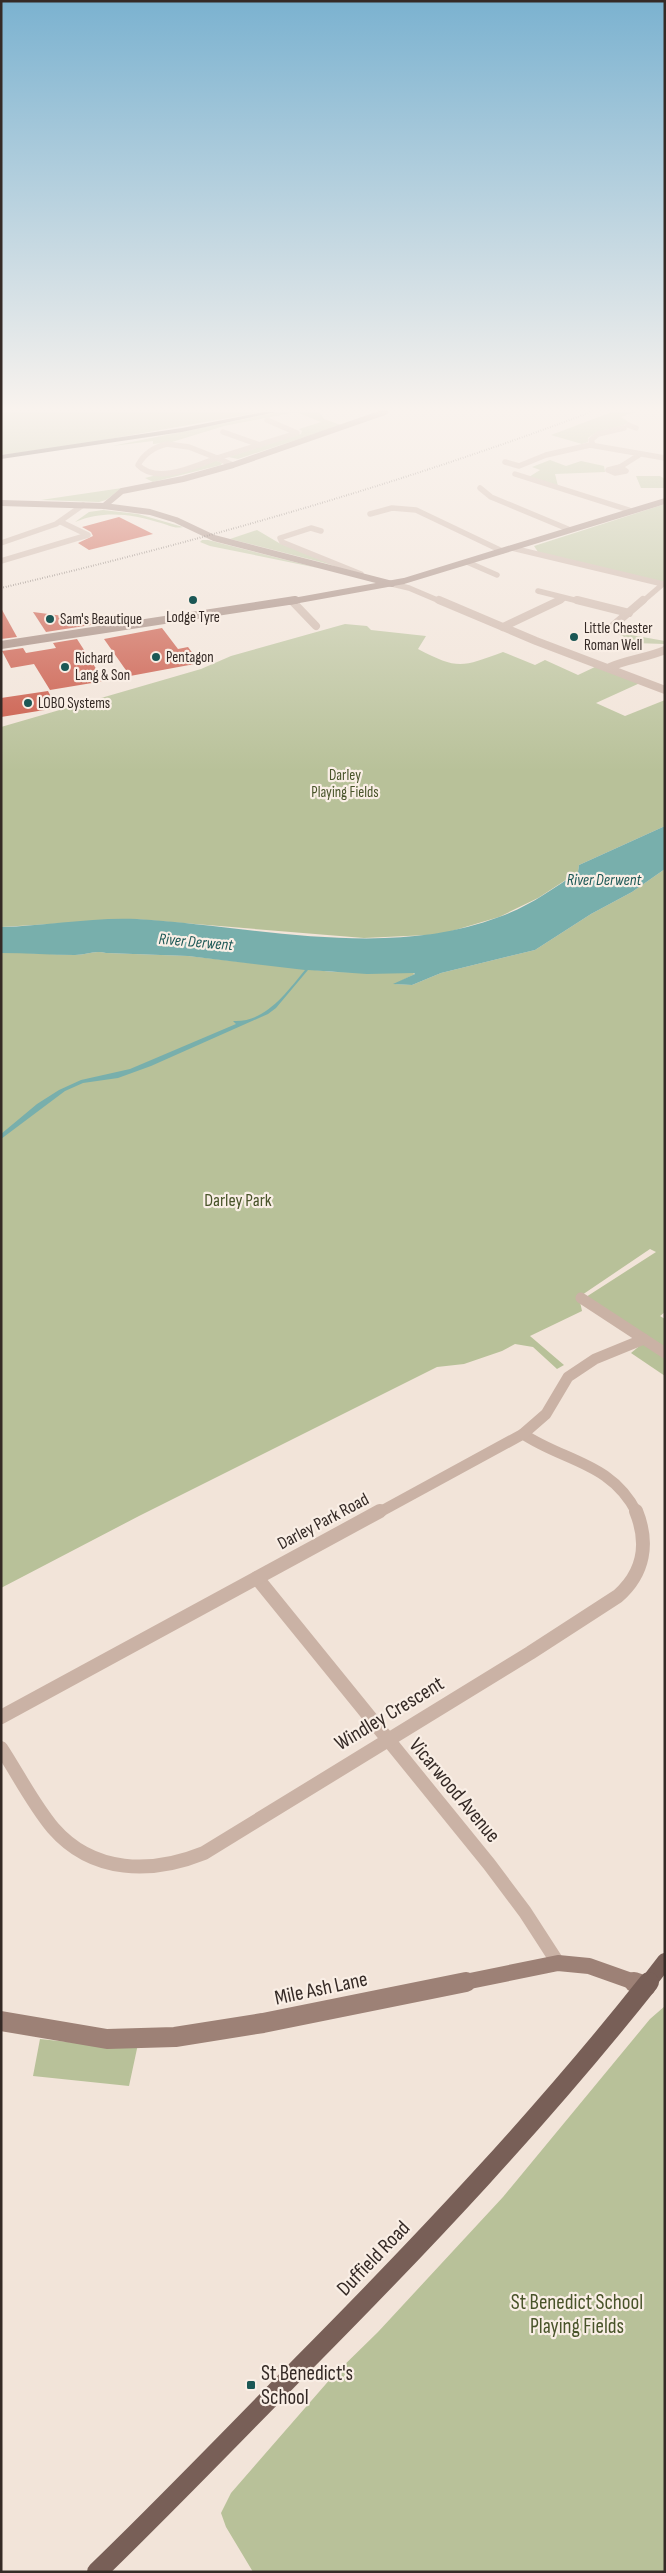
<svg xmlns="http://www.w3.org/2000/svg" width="666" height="2573" viewBox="0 0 666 2573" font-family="'Sofia Sans Condensed',sans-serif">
  <rect width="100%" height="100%" fill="#f2e4d9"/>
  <g fill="#b8c199">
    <polygon points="1,412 262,412 70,446 1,455"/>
    <polygon points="279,412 319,412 324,419 341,425 238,459 228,457 301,434 302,431 299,429 321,422 296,412 224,426 172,442 153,444 153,441 112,446"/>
    <polygon points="612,412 635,412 621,417 630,423 594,434 588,438 588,442 582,444 551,435"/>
    <polygon points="215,460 222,463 221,465 153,482 145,478"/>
    <polygon points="550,460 566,466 581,461 604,466 605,472 555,474 558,486 529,477 540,470 532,467"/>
    <polygon points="636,476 660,476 665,479 665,488 641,488"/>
    <polygon points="122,488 106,500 99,502 41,500"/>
    <polygon points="665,504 665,584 538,552 534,546"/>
    <path d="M 103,510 L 138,514 L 183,527 C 173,529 170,525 161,523 C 131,514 104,510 75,522 L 89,512 Z"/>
    <polygon points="257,530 279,543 344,568 230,539"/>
    <polygon points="202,540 208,540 318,568 210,546 200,542"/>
    <path d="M 345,624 L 367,626 L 371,630 L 426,636 L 418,649 C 458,670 462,667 503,652 L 535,665 L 545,660 L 578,675 L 597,666 L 640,683 L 596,703 L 625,716 L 665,700 L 665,826 L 579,865 L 578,872 L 538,898 L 499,917 L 445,933 L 428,935 L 364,938 L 134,919 L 1,927 L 1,727 L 201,669 L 231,656 Z"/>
    <polygon points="614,632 665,641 665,644 601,642 604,640 617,643 624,636 612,633"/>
    <path d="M 665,869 L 665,1312 L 660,1316 L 665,1319 L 665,1351 L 586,1297 L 656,1252 L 650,1249 L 579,1297 L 582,1311 L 530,1336 L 564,1365 L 557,1369 L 533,1347 L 515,1344 L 502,1351 L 464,1364 L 437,1367 L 139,1516 L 1,1588 L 1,953 C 26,952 51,955 75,955 C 87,955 94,950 106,953 L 188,956 L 333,972 L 413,973 L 415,974 L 395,984 L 412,985 L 441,973 L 535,950 L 591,914 L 632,892 Z"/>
    <polygon points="643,1343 665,1358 665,1376 631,1353"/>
    <polygon points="665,2006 665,2572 253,2572 226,2527 221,2513 231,2493 332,2377 378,2332 503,2197 650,2019"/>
    <polygon points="40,2039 97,2045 138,2044 129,2086 33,2076"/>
  </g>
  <path fill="#78afac" d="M 665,826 L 665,869 L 632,892 L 591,914 L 535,950 L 441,973 L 412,985 L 393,984 L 415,974 L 414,973 L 367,974 L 308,970 L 276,1008 L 268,1014 L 151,1066 L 118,1078 L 83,1083 L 65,1091 L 1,1139 L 1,1134 L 37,1104 L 59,1090 L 81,1080 L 130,1069 L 236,1024 L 233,1021 C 265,1023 286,993 305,970 L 188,956 L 106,953 C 94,950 87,955 75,955 C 51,955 26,953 1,953 L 1,927 C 46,926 92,917 137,919 C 254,926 387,960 499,917 C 528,907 553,889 578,872 L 579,865 Z"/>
  <g fill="#c85341">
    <polygon points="119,517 153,534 89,550 78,543 93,536 91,532 82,527"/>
    <polygon points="1,608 17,637 1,639"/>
    <polygon points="33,612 110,622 46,632"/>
    <polygon points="162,628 178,649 188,647 200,663 130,676 104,639"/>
    <polygon points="77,639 104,681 50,690 34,664 11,668 2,651 23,648 26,653 56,648 53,643"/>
    <polygon points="48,691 57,708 1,717 1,698"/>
  </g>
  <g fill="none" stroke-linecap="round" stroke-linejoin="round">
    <g stroke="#cab2a5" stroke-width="5.5">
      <polyline points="628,425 636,428"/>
      <polyline points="223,432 260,445"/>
      <path d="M 167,444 L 189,447 L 217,458 C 195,466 157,485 138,465 C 144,454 154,447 167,444 Z"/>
      <polyline points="593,445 591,440 598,434 624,428"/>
      <polyline points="217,458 233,465"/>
      <polyline points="217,458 297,433 267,420"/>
      <polyline points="505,462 519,466 546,455 590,445 665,458"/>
      <polygon points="620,467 626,471 615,473 608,470"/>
      <polyline points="620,467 639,455"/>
      <polyline points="515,474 629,510"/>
      <polyline points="480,488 491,497 568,529"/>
      <polyline points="370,514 392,508 416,510 502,551"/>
      <polyline points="321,531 311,528 280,538 282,542 361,574"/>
      <polyline points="1,543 56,524 83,505"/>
      <polyline points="512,548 663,584"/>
      <polyline points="1,561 88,535 61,522"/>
      <polyline points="467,562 497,575"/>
      <polyline points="392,584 409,588 442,602"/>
      <polyline points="538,591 582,602"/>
      <polyline points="557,602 563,599"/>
      <polyline points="642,602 663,584"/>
    </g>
    <g stroke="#cab2a5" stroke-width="8">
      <polyline points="439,600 536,641 665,690"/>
      <polyline points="577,600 629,613"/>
      <polyline points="292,601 316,626"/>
      <polyline points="503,627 560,600"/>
      <polyline points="607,631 643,600"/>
      <path d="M 610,667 C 629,659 646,658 665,650"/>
    </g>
    <g stroke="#cab2a5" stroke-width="11">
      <polyline points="581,1298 665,1353"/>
      <path d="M 523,1434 C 565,1462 611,1462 637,1513"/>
      <polyline points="378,1513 523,1434 546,1414 568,1377 595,1359 644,1339"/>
    </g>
    <g stroke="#cab2a5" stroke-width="14">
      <polyline points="257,1578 489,1864 525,1912 558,1963"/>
      <polyline points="1,1717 380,1511"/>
      <path d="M 1,1748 C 18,1774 33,1804 53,1828 C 93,1874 152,1874 204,1853 L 530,1653 L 618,1596 C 644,1573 649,1543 636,1511"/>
    </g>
    <g stroke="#9d8176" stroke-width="6">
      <polyline points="1,503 104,506 150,512 176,520 214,538 392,584"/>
      <polyline points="104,506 122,491 183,479 233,465 385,412"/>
      <polyline points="288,602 404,581 665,501"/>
    </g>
    <polyline stroke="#9d8176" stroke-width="8" points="1,645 295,600"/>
    <polyline stroke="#9d8176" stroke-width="16" points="460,1983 558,1963 589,1966 637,1983"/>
    <g stroke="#9d8176" stroke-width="20">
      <polyline points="634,1982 646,1986"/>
      <polyline points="1,2021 107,2039 175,2037 263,2023 466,1982"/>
    </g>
    <polyline stroke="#785f57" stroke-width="16" points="648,1983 665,1961"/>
    <path stroke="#785f57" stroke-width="20" d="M 97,2572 C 167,2504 235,2434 303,2364 C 424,2242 542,2117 649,1982"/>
    <polygon fill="#57433d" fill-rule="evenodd" points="264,412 276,412 182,432 1,459 1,455 182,428"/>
    <path stroke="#352a26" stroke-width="2" stroke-dasharray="0.5 2" stroke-linecap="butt" d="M 1,588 C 201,541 398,485 591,412"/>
  </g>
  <linearGradient id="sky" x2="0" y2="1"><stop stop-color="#7bb2d0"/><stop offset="0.53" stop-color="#f9f3ee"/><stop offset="1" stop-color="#f9f3ee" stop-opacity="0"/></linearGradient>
  <rect width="666" height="772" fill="url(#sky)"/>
  <g fill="#1b5755" stroke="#f9eee5" stroke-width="2">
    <circle cx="193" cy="600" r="5"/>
    <circle cx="50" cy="619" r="5"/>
    <circle cx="574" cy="637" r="5"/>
    <circle cx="156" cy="657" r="5"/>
    <circle cx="65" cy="667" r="5"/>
    <circle cx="28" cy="703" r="5"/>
    <rect x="246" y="2380" width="10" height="10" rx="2.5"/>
  </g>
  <g text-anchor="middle" stroke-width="4.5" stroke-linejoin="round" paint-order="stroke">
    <g font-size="15" fill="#352a26" stroke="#f9eee5" text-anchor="start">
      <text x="193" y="622" text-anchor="middle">Lodge Tyre</text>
      <text x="60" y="624">Sam's Beautique</text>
      <text x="584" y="633">Little Chester<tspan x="584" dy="17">Roman Well</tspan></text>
      <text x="166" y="662">Pentagon</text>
      <text x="75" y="663">Richard<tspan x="75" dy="17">Lang &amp; Son</tspan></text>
      <text x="38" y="708">LOBO Systems</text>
    </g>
    <g font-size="15" fill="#49542a" stroke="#f9eee5">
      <text x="345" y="780">Darley<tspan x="345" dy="17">Playing Fields</tspan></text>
    </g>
    <g font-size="16" font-style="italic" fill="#1b5755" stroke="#f9eee5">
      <text x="604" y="885">River Derwent</text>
      <text transform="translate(196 941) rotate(5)" y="6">River Derwent</text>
    </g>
    <g font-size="18" fill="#49542a" stroke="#f9eee5">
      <text x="238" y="1206">Darley Park</text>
    </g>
    <g font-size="18" fill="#352a26" stroke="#f9eee5">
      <text transform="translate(323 1521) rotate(-28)" y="6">Darley Park Road</text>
    </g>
    <g font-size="21" fill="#352a26" stroke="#f9eee5">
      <text transform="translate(389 1713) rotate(-31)" y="7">Windley Crescent</text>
      <text transform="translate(455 1790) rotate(50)" y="7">Vicarwood Avenue</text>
      <text transform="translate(321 1988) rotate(-12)" y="7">Mile Ash Lane</text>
      <text transform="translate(373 2258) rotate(-46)" y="7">Duffield Road</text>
    </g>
    <g font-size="21" fill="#49542a" stroke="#f9eee5">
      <text x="577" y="2309">St Benedict School<tspan x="577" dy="24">Playing Fields</tspan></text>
    </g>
    <g font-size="21" fill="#352a26" stroke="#f9eee5" text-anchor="start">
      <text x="261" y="2380">St Benedict's<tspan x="261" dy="24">School</tspan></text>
    </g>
  </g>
  <rect width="666" height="2573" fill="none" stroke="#352a26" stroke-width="5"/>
</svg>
